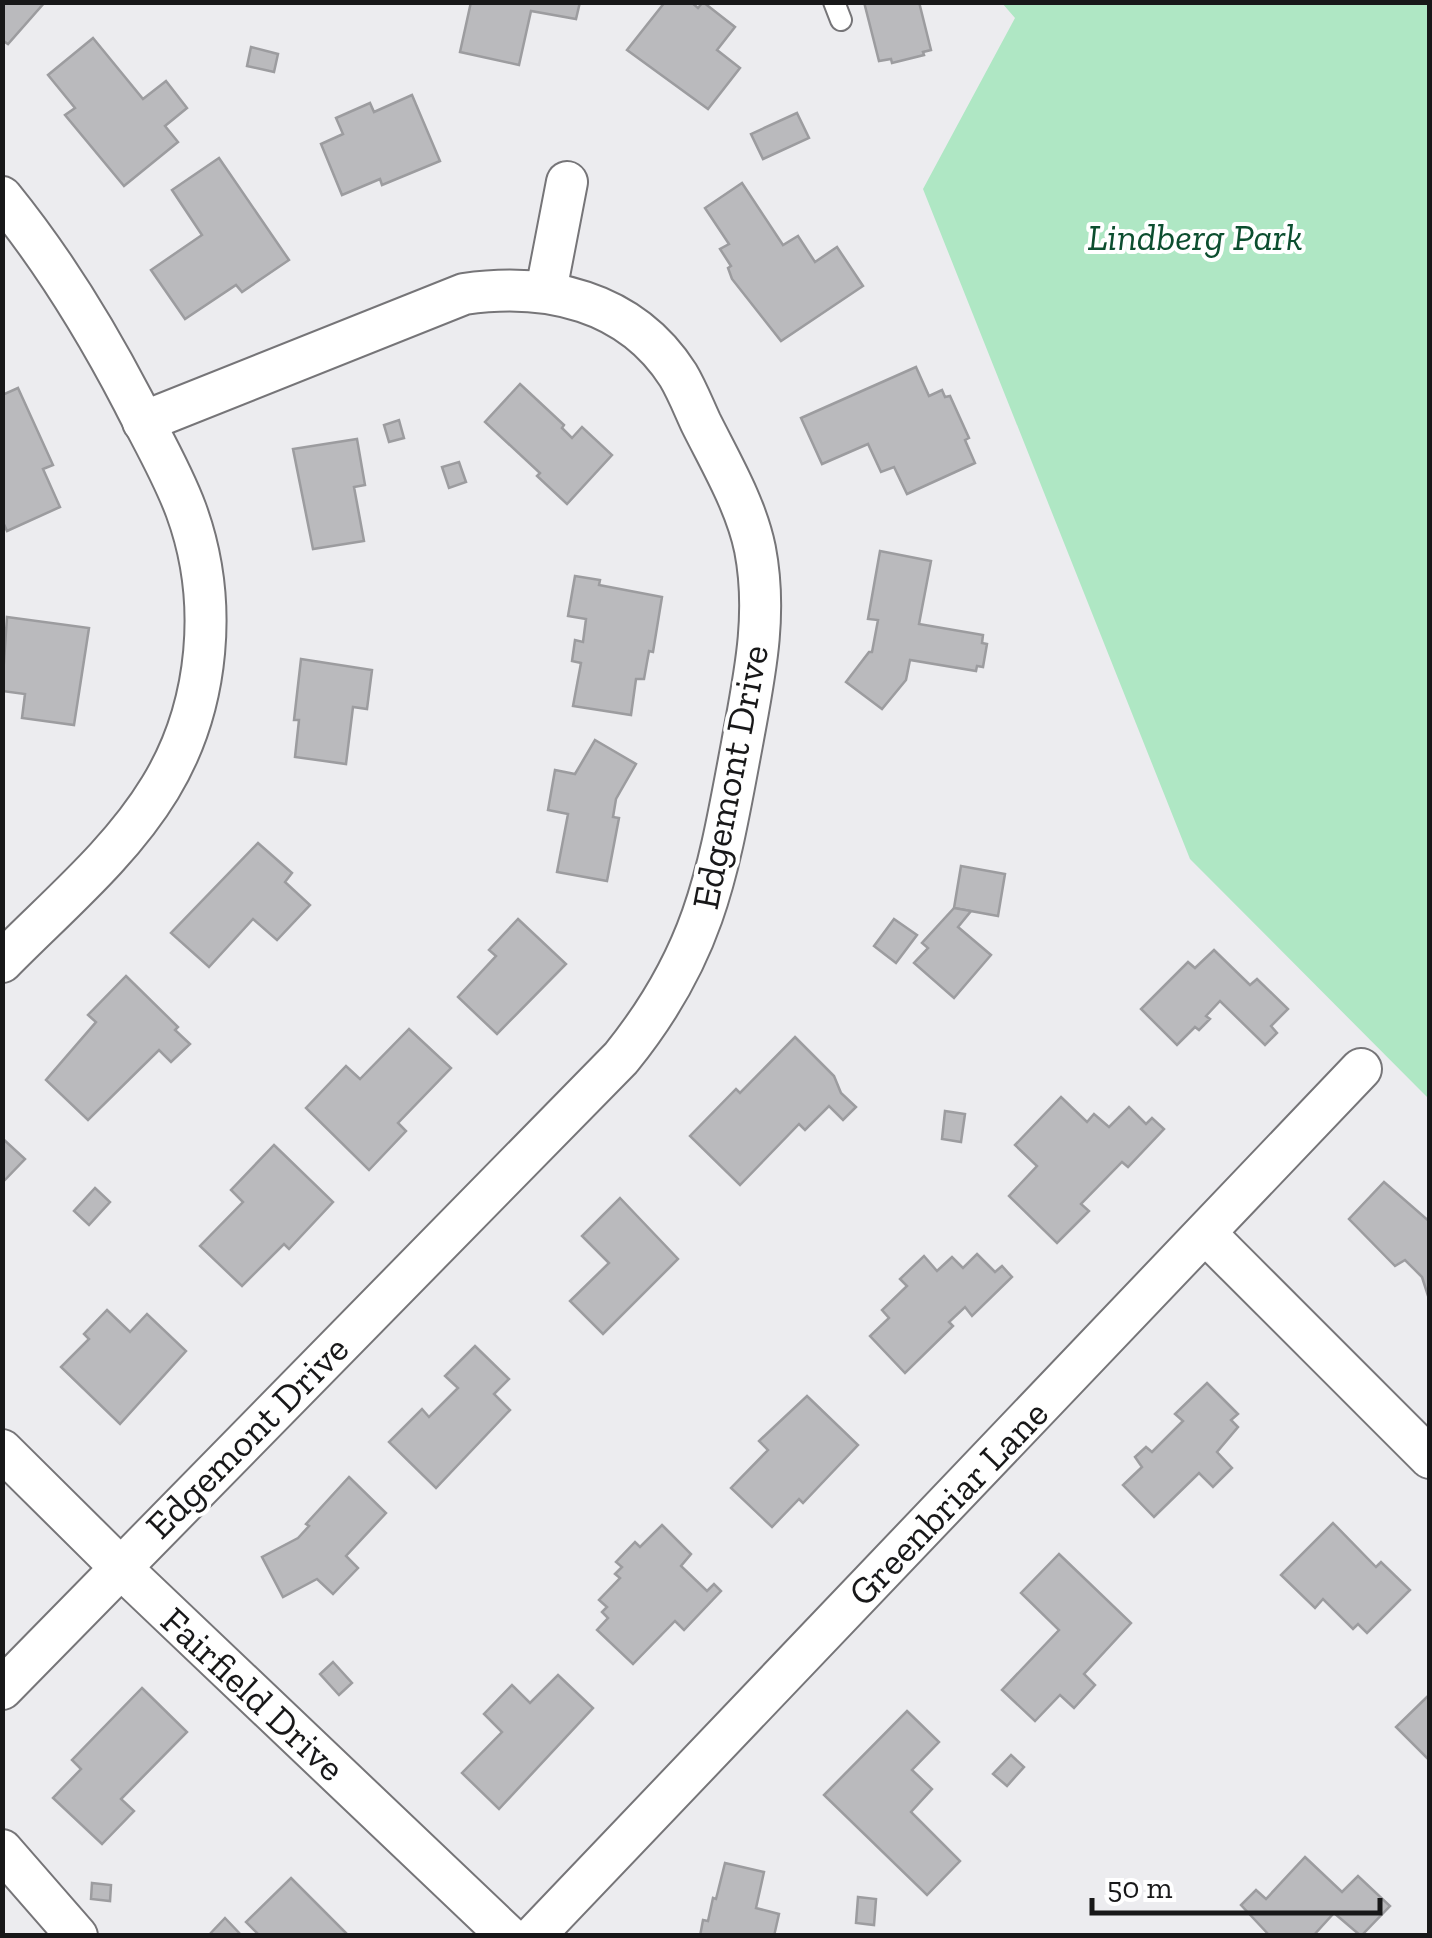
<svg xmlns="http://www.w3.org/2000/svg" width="1432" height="1938" viewBox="0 0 1432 1938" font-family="'Zilla Slab',serif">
  <rect width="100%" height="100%" fill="#ececef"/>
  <polygon fill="#afe7c4" points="1002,3 1429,3 1429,1099 1190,859 923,189 1015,18"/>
  <g fill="#bababd" stroke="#9c9c9f" stroke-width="2.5">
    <polygon points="2,2 45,2 8,44 2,40"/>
    <polygon points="471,2 580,2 576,19 531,11 519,65 460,52"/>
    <polygon points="665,2 691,2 698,8 703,2 735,27 717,50 740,68 708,109 627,50"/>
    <polygon points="864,2 919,2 931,50 923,52 924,55 892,63 891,59 879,61"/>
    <polygon points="93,38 143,99 166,81 187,108 165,126 178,142 124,186 65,115 75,108 48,75"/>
    <polygon points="251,47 278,54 274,72 247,66"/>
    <polygon points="412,95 440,161 382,185 380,179 342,195 321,144 343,134 336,118 370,103 374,112"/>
    <polygon points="797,113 809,138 763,159 751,134"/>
    <polygon points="219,158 289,260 242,292 236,285 185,319 151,270 202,235 172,190"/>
    <polygon points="742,183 783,245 798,236 815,262 837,247 863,286 781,341 732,279 728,268 731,266 720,249 729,244 705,208"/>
    <polygon points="916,367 929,396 942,390 945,397 950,396 969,438 965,440 975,463 907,494 894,467 881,472 868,444 822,464 801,418"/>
    <polygon points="520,384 564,425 562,428 572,438 582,427 612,455 567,504 537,476 540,473 485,422"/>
    <polygon points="18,388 53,465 43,469 60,507 7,531 2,520 2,395"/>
    <polygon points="399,420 404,438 389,442 384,425"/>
    <polygon points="357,439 365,485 354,487 364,541 313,549 293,449"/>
    <polygon points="459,462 466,482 449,488 442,467"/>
    <polygon points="880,551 931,561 919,624 983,635 982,643 987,644 983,667 977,666 976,671 910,660 906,680 882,709 846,682 869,652 872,652 878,620 868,619"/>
    <polygon points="575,576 600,580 599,585 662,597 653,652 649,651 644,679 636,679 631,715 573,706 581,663 572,661 575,640 583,642 586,619 568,616"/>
    <polygon points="7,617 89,628 74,725 22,718 25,694 2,691"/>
    <polygon points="301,659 372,670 367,709 353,707 346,764 295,757 299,720 294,720"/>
    <polygon points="595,740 636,764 616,799 613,817 619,818 607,881 557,872 568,814 548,810 555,770 575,774"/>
    <polygon points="258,843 292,873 285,882 310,905 277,940 253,919 209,967 171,933"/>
    <polygon points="961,866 1005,874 998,916 954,908"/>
    <polygon points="954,908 971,911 958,927 991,955 954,998 914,963 928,948 922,943"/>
    <polygon points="518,919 566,964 497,1034 458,997 496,956 489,950"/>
    <polygon points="894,919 917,935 896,963 874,946"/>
    <polygon points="1214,950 1250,985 1257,979 1288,1009 1271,1026 1277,1033 1265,1045 1220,1001 1206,1016 1210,1019 1199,1030 1195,1027 1177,1045 1141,1009 1188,962 1195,968"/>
    <polygon points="126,976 178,1027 175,1030 190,1044 171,1062 159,1050 88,1120 46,1080 96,1022 88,1015"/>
    <polygon points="409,1029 451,1068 398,1123 406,1131 369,1170 306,1108 346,1066 360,1079"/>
    <polygon points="795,1037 834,1076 841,1093 856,1107 843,1120 829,1106 805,1130 799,1124 740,1185 690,1136 736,1089 740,1093"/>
    <polygon points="1061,1097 1087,1122 1094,1114 1109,1127 1129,1107 1146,1124 1152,1118 1164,1129 1128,1167 1122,1162 1081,1204 1089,1211 1057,1243 1009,1196 1037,1166 1015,1145"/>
    <polygon points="945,1111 965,1114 961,1142 942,1139"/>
    <polygon points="2,1138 25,1159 2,1183"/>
    <polygon points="274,1145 333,1202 289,1249 284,1244 242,1286 200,1246 243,1202 231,1190"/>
    <polygon points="1384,1182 1430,1222 1430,1302 1422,1277 1405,1260 1395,1266 1349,1219"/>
    <polygon points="95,1188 110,1202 89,1225 74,1211"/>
    <polygon points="620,1198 678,1259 603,1334 570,1301 609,1263 582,1236"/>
    <polygon points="977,1254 995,1272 1002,1266 1012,1277 972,1316 965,1307 949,1322 953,1326 905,1373 870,1336 889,1318 882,1310 907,1286 900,1279 924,1256 937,1271 952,1257 963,1268"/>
    <polygon points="107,1310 130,1332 147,1314 186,1351 120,1424 61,1367 89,1339 84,1334"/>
    <polygon points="475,1346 509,1379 494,1394 510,1410 436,1488 389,1442 422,1409 429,1417 458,1388 445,1376"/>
    <polygon points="1207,1383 1238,1414 1231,1420 1238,1427 1217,1452 1232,1468 1213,1487 1199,1473 1154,1517 1123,1485 1142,1467 1135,1457 1146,1447 1152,1452 1183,1421 1175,1414"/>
    <polygon points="807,1396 858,1445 803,1503 799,1499 772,1527 731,1488 768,1450 759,1441"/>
    <polygon points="349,1477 386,1513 346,1556 358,1568 333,1594 317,1579 283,1597 262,1557 298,1538 309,1526 306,1524"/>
    <polygon points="1333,1523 1376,1567 1381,1562 1410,1590 1367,1633 1358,1624 1353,1629 1323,1599 1315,1608 1281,1575"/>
    <polygon points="662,1525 691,1554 681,1566 707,1591 714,1584 721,1591 684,1630 675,1621 633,1664 597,1630 608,1618 602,1612 607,1607 599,1600 620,1578 615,1574 622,1567 616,1562 635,1542 640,1547"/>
    <polygon points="1059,1554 1131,1623 1084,1674 1095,1685 1074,1708 1060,1695 1035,1721 1002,1690 1059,1630 1021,1593"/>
    <polygon points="333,1662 352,1683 339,1695 320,1674"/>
    <polygon points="558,1675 593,1708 499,1809 462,1773 502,1732 484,1714 512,1685 530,1703"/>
    <polygon points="142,1688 187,1732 121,1799 134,1811 102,1844 53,1798 81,1769 72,1760"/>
    <polygon points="1430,1694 1430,1761 1396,1727"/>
    <polygon points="907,1711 939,1742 912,1770 932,1789 911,1812 960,1861 927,1895 824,1795"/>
    <polygon points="1011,1755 1024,1767 1007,1786 993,1774"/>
    <polygon points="1305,1857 1342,1892 1358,1876 1390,1906 1361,1936 1334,1913 1313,1936 1270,1936 1241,1905 1256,1890 1266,1899"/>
    <polygon points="725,1863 764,1872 756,1908 779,1914 774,1936 700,1936 703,1920 708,1921 713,1898 716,1899"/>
    <polygon points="291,1878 349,1936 260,1936 246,1922"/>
    <polygon points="92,1883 111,1885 110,1901 91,1899"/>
    <polygon points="858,1897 876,1899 874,1925 856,1923"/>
    <polygon points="225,1918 242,1936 208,1936"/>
  </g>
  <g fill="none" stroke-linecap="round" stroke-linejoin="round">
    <g stroke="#767578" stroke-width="24">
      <polyline id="lane" points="834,2 841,20"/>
    </g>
    <g stroke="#767578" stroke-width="44">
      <g id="street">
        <path d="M 2,197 C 54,261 95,328 133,401 C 151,437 172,472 186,510 C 219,600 210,706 160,788 C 120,854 56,907 2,962"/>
        <polyline points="546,291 567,182"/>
        <polyline points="1206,1234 1430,1458"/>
        <polyline points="2,1450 120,1567 508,1936"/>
        <path d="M 2,1689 L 621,1058 C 706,953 718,872 742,744 C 754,678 768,616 755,549 C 746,505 721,463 701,423 C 694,408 687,390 678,375 C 630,300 546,282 464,294 L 143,422"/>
        <polyline points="2,1850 77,1936"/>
        <polyline points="534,1936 1361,1069"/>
      </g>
    </g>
    <use href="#lane" stroke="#fff" stroke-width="20"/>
    <use href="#street" stroke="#fff" stroke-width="40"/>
  </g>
  <g text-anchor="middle" stroke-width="8" stroke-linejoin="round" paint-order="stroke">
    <g font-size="38" font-style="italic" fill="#0c4e2f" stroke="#fff">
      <text x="1195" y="250">Lindberg Park</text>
    </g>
    <g font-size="38" fill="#181819" stroke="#fff">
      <text transform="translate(730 777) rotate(-79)" y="13">Edgemont Drive</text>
      <text transform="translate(247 1437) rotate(-45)" y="13">Edgemont Drive</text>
      <text transform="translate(948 1503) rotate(-46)" y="13">Greenbriar Lane</text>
      <text transform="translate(253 1694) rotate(43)" y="13">Fairfield Drive</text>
    </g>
  </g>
  <rect width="1432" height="1938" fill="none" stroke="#181819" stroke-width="10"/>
  <path d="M1092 1898v15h288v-15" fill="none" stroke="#181819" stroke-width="5"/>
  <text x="1107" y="1898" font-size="30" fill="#181819" stroke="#ffffff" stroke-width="8" paint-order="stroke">50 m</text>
</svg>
